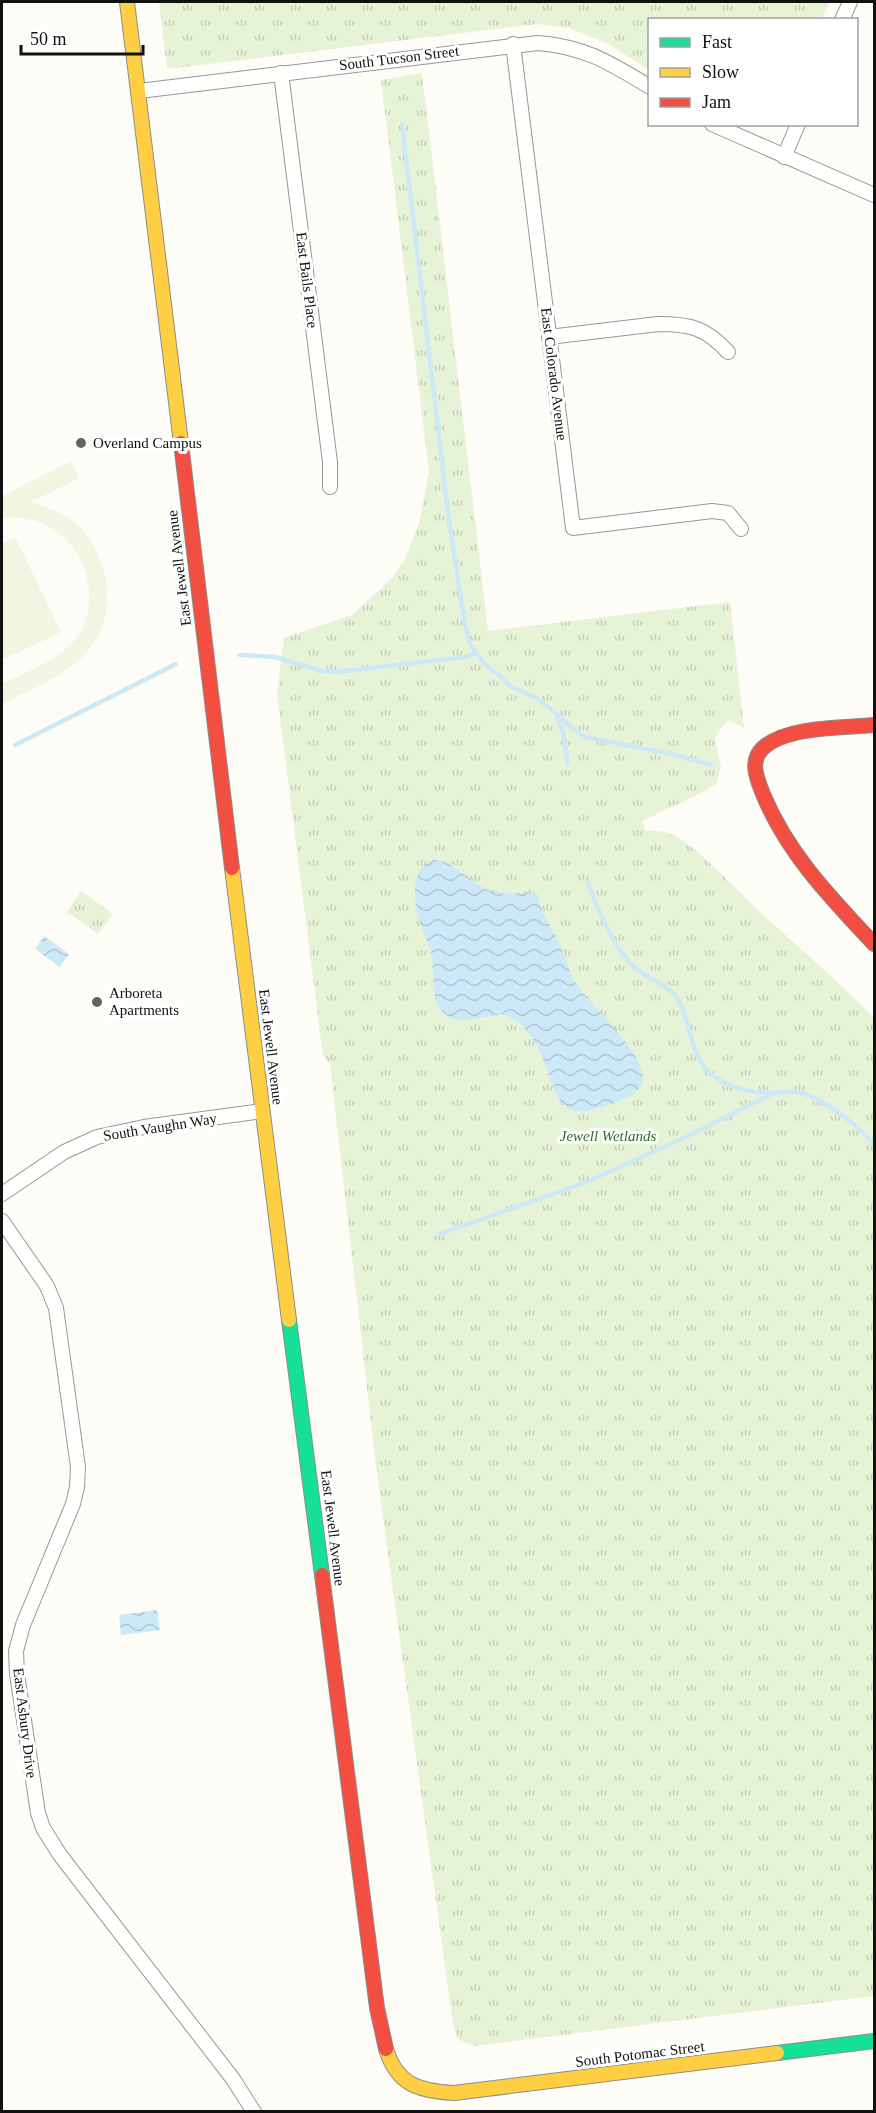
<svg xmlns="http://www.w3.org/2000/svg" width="876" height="2113" viewBox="0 0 876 2113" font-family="Georgia,serif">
  <defs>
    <pattern id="park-tufts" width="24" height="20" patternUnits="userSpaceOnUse" patternTransform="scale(1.5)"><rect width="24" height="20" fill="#e7f3d7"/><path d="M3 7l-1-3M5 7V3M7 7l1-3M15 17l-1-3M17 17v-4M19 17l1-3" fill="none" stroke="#c5cfb8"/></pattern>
    <pattern id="water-waves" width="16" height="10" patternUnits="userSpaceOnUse" patternTransform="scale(1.5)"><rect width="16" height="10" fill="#cde8f7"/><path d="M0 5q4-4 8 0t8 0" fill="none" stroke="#afc6d3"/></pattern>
  </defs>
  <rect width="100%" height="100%" fill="#fdfcf7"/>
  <g fill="url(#park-tufts)">
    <polygon points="159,2 830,2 822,19 650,20 649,70 607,43 569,28 537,24 167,69"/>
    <path d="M 422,73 L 488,631 L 730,602 L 744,728 L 729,720 L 721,728 L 715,739 L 721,767 L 716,784 L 699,794 L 642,821 L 646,831 C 661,830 672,833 685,842 C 712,862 735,889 759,911 C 798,947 838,981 874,1018 L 874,1996 L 474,2046 L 458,2039 L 453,2024 L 376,1466 L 330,1064 L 323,1056 L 277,694 L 284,638 L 352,615 L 391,579 L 405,559 L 419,523 L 429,471 L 381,80 Z"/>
    <polygon points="81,891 113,914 98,934 67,912"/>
  </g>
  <g fill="#f0f6e1">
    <path d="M 71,461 L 79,478 L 31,502 C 46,507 60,511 73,521 C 110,551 120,615 87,652 C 65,677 31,689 2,704 L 2,684 C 29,671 63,659 81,632 C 87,622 88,612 89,601 C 92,551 51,512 2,518 L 2,496 Z"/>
    <polygon points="15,537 61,632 2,660 2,544"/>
  </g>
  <g fill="url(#water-waves)">
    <path d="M 432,860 C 453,859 467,880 486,889 C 501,896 518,893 533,892 L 538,895 C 541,913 552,928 560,945 C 565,956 568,968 573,979 C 586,1002 651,1056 642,1084 C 638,1096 610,1105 599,1108 C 590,1110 581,1113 572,1110 C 544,1102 553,1033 503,1014 C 484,1015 463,1028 445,1014 C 429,1002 435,969 431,952 C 429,943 424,935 421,926 C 414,906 408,871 432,860 Z"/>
    <polygon points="44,936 69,954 60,967 35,949"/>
    <polygon points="157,1610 160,1630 121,1635 119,1615"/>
  </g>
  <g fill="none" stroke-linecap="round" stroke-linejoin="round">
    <g stroke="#cde8f7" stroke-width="4.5">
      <polyline points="402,124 449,521 465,625 471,646 482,661 512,687 536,698 556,713 563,732 568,764"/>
      <polyline points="240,655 275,657 322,671 337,672 465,657 475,653"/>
      <polyline points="557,714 571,727 585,737 672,754 711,765"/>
      <polyline points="15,745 176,664"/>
      <path d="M 588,883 C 598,911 613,946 634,967 C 649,980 671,985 680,1003 C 694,1032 689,1064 721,1081 C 737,1090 755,1093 774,1093 C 783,1093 792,1090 801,1093 C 823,1099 862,1127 874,1146"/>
      <polyline points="440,1234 589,1181 688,1136 772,1094"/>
    </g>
    <g stroke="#979795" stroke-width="16">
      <g id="street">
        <polyline points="842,20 850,2"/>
        <polyline points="513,44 573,528 712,511 728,513 741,529"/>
        <polyline points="281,73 330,462 330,487"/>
        <path d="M 139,91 L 538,43 C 586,47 610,63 650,87"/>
        <polyline points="712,124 874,195"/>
        <polyline points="784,157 798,124"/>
        <path d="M 549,337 L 658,324 C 691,324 706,328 728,352"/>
        <polyline points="2,1194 64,1152 97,1137 144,1127 262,1111"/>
        <polyline points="2,1221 47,1286 56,1308 78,1467 77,1487 73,1504 23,1625 16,1651 17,1674 38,1813 43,1828 60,1855 233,2079 254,2112"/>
      </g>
    </g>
    <g stroke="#8e8d8b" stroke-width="16">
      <g id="fast">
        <polyline points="289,1320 322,1575"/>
        <polyline points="777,2053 874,2041"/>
      </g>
    </g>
    <g stroke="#8e8d8b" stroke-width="16">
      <g id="slow">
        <polyline points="127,2 181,443"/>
        <polyline points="232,868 289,1320"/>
        <path d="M 386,2049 C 397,2085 419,2091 454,2093 L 777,2053"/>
      </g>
    </g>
    <g stroke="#8e8d8b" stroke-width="16">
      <g id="jam">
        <polyline points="181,443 232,868"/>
        <path d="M 874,725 C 843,728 787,726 763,748 C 749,761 757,779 763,794 C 787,853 831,898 874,944"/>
        <polyline points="322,1575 377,2008 386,2049"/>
      </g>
    </g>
    <use href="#street" stroke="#fffffe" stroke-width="14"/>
    <use href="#fast" stroke="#16e098" stroke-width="14"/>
    <use href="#slow" stroke="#ffcf43" stroke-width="14"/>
    <use href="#jam" stroke="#f24e42" stroke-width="14"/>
  </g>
  <g fill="#646362" stroke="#fff" stroke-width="2">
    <circle cx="81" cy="443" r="6"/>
    <circle cx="97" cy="1002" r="6"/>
  </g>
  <g text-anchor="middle" stroke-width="6" stroke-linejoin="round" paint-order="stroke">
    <g font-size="15" fill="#111" stroke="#fff">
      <text transform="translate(399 58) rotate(-7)" y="5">South Tucson Street</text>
      <text transform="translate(307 280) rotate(83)" y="5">East Bails Place</text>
      <text transform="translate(554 374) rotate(83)" y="5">East Colorado Avenue</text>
      <text transform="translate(179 568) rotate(-97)" y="5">East Jewell Avenue</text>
      <text transform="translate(271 1047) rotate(83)" y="5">East Jewell Avenue</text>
      <text transform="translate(160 1127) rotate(-9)" y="5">South Vaughn Way</text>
      <text transform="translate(333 1528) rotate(83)" y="5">East Jewell Avenue</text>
      <text transform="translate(25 1723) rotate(83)" y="5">East Asbury Drive</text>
      <text transform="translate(640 2054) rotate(-7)" y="5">South Potomac Street</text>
    </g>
    <g font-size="15" fill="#111" stroke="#fff" text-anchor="start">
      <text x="93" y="448">Overland Campus</text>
      <text x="109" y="998">Arboreta<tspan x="109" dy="17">Apartments</tspan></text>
    </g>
    <g font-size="15" font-style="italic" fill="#2f6b1f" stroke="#fff">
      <text x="608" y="1141">Jewell Wetlands</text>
    </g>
  </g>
  <rect width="876" height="2113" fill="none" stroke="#111111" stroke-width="6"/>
  <rect x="648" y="18" width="210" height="108" fill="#ffffff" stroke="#a0a0a0" stroke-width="1.5"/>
  <rect x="660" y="38" width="30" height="9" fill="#16e098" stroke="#a0a0a0" stroke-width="1.5"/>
  <text x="702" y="48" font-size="18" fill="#111111">Fast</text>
  <rect x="660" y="68" width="30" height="9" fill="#ffcf43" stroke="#a0a0a0" stroke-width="1.5"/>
  <text x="702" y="78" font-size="18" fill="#111111">Slow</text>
  <rect x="660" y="98" width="30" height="9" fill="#f24e42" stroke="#a0a0a0" stroke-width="1.5"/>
  <text x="702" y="108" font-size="18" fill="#111111">Jam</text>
  <path d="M21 45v9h122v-9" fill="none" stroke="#111111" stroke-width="3"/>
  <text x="30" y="45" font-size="18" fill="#111111" stroke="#ffffff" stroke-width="4.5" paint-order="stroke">50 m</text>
</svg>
